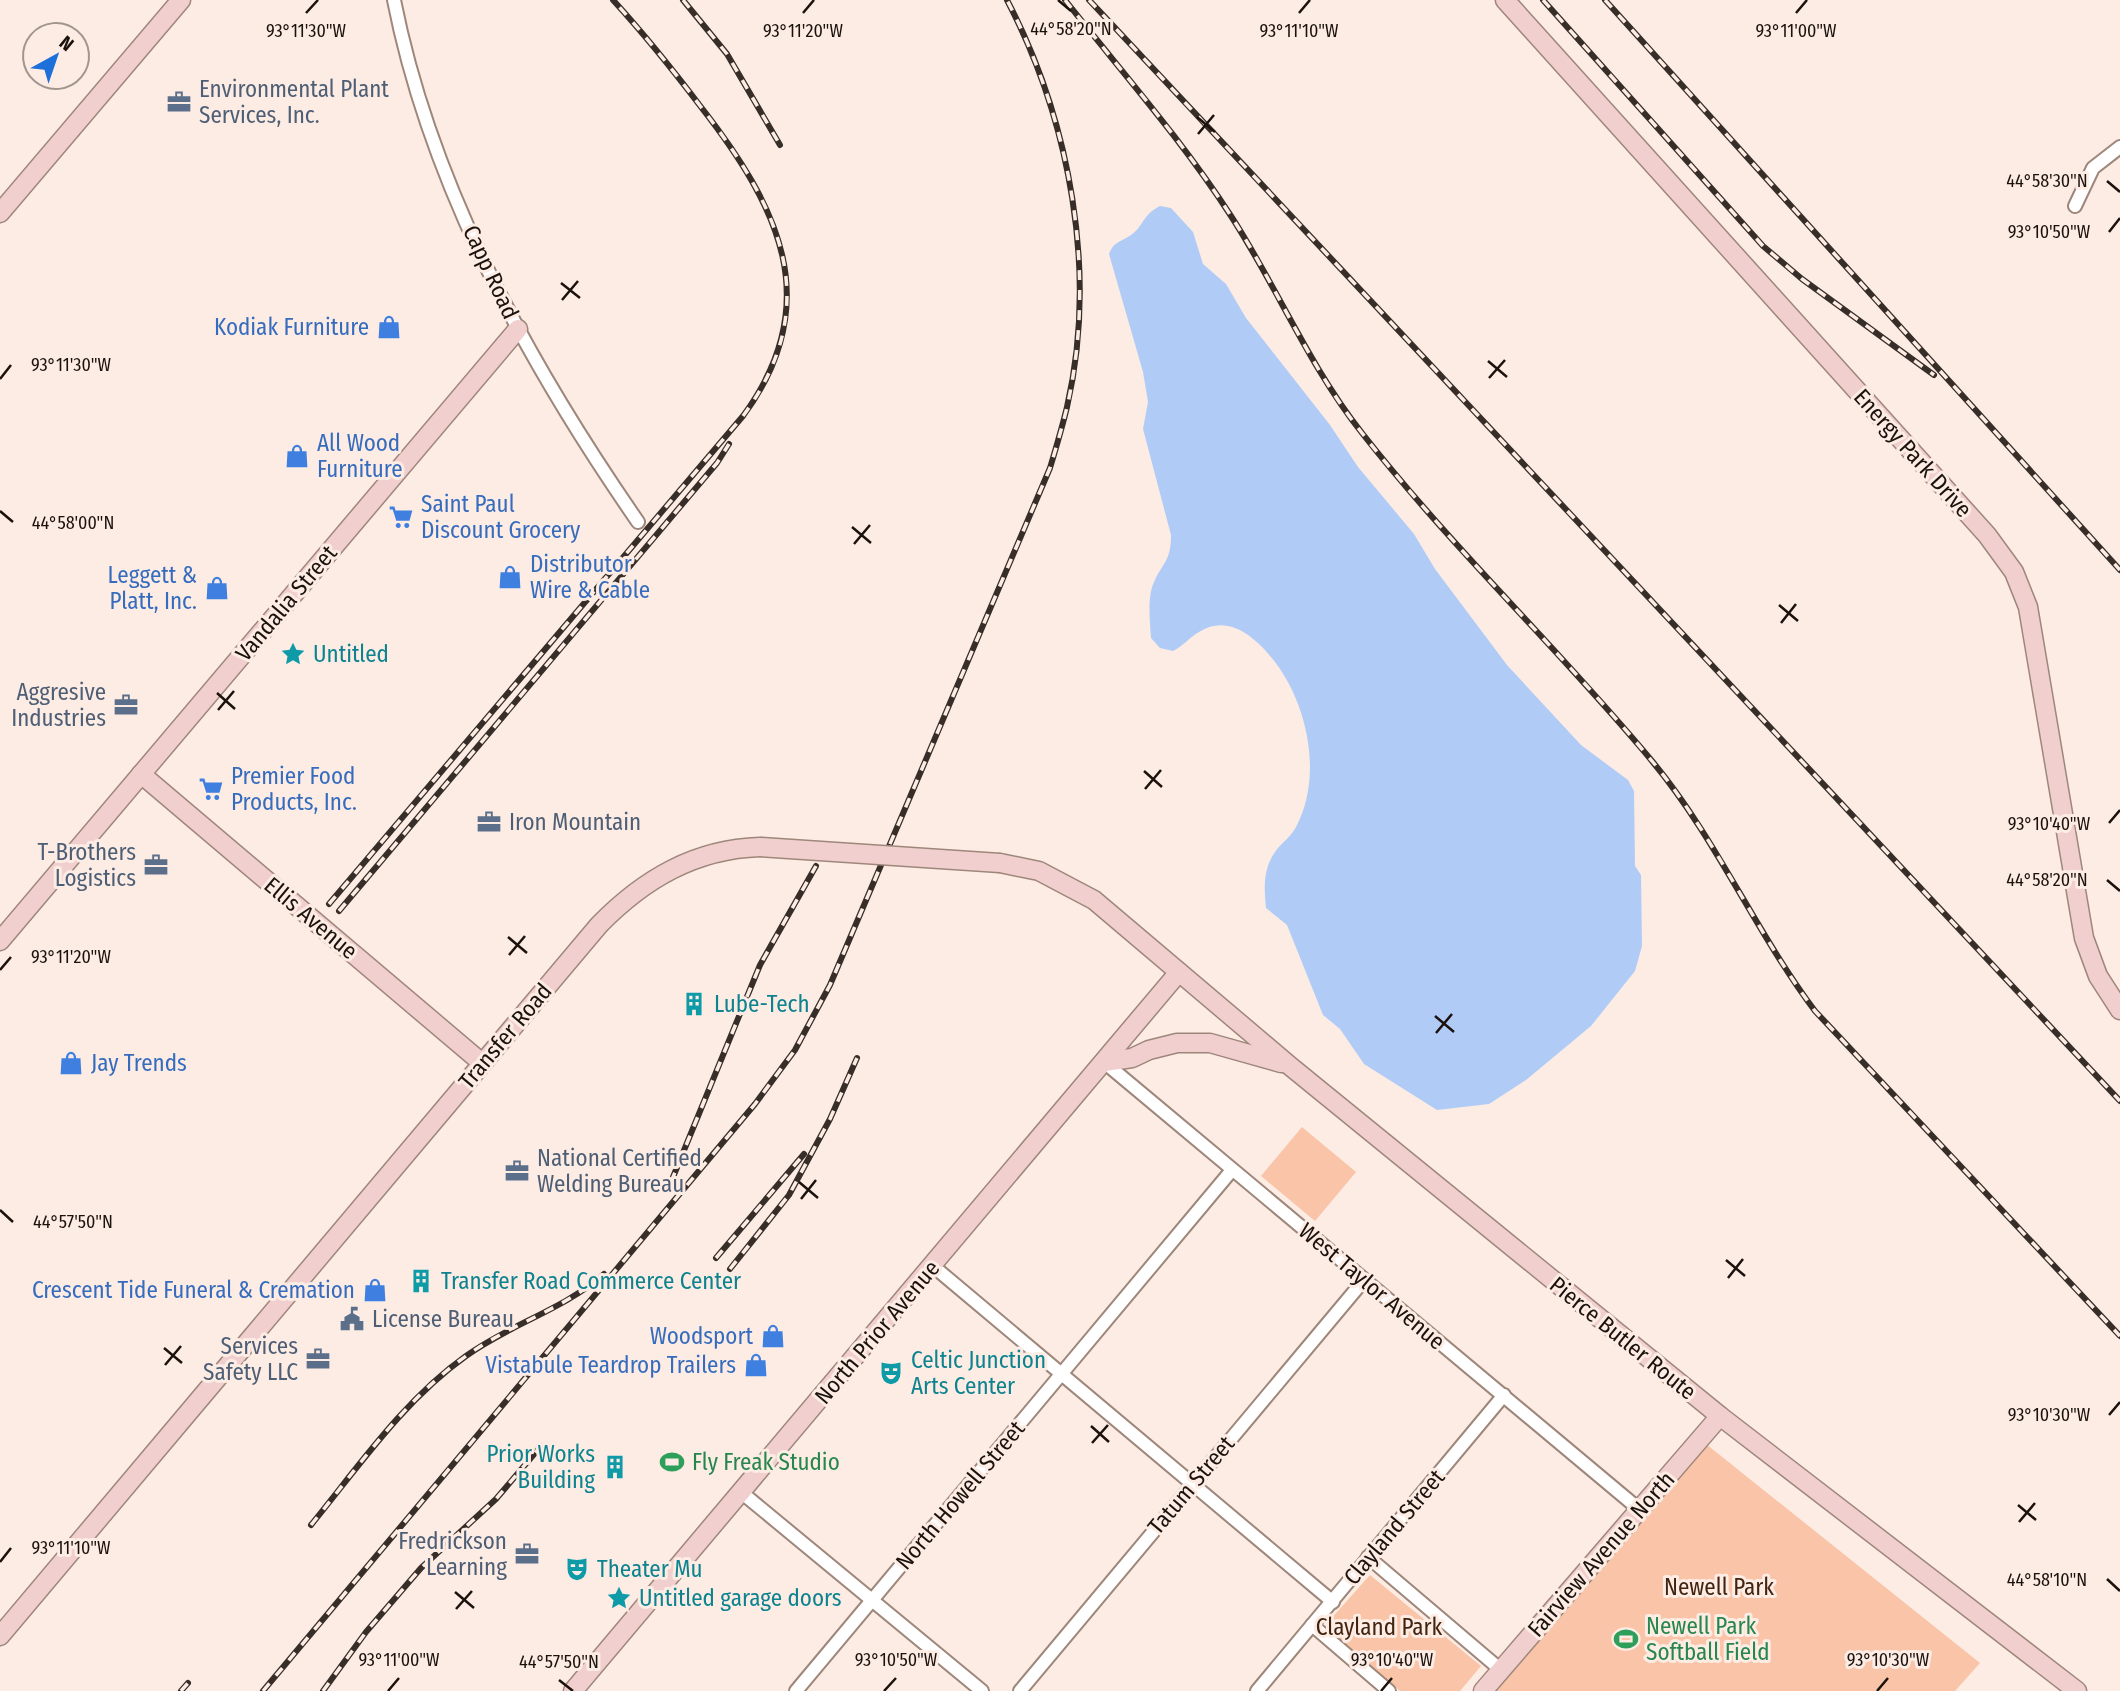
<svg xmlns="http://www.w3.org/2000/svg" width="2120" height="1691" viewBox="0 0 2120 1691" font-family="'Fira Sans Condensed',sans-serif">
  <rect width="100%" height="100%" fill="#fcece4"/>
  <g fill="#f9c4a8">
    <polygon points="1302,1127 1356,1172 1315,1221 1261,1176"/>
    <polygon points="1706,1444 1980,1663 1955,1691 1495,1691"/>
    <polygon points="1370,1575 1481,1666 1460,1691 1400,1691 1328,1632 1329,1621"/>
  </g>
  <path fill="#b0ccf6" d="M 1160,206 L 1171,208 L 1193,232 L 1203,264 L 1226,284 L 1246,318 L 1330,425 L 1358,467 L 1414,534 L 1435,569 L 1507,665 L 1581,745 L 1628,780 L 1634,791 L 1635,866 L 1641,875 L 1642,946 L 1635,971 L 1591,1026 L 1526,1080 L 1489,1104 L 1437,1110 L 1364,1064 L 1340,1029 L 1323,1015 L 1287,925 L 1266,908 C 1264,888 1263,869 1275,852 C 1281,843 1291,837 1296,827 C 1324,775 1307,700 1271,657 C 1253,635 1227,614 1199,632 C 1189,638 1183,646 1173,651 L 1160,648 L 1151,638 C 1150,622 1147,597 1154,582 C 1163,562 1171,561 1171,535 L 1143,429 L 1148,402 L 1143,372 L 1109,254 C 1114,241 1121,242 1131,235 C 1144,226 1142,215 1160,206 Z"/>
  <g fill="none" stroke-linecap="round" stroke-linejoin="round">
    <g stroke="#9e877a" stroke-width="16">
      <g id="street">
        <path d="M 394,0 C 431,188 530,366 638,522"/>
        <polyline points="2075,206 2093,168 2120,147"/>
        <polyline points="1104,1062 1640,1510"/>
        <polyline points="933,1266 1333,1602"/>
        <polyline points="741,1492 982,1691"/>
        <polyline points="1368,1557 1501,1670"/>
        <polyline points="1312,1625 1389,1691"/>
        <polyline points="796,1691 1232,1170"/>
        <polyline points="1020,1691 1364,1280"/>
        <polyline points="1257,1691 1504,1395"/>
      </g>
    </g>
    <g stroke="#9e877a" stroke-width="21">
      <g id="secondary">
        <polyline points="1505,0 1987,535 2014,572 2028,607 2084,938 2098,976 2120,1010"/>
        <polyline points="0,213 181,0"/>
        <polyline points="141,774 482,1063"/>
        <polyline points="1000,863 1039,871 1094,900 1290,1066 1720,1416 2077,1691"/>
        <polyline points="0,941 518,329"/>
        <polyline points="1104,1062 1132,1058 1149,1050 1177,1043 1210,1043 1281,1063"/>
        <path d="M 0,1636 L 599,925 C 644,879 695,849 760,847"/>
        <polyline points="573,1691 1179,972"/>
        <polyline points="1483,1691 1720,1416"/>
      </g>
    </g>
    <use href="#street" stroke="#fff" stroke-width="12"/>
    <use href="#secondary" stroke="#f1cfce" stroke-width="18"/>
    <g stroke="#382e29" stroke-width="6">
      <g id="rail">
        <polyline points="683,0 727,54 780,145"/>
        <path d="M 1065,0 C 1121,71 1182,140 1231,216 C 1277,287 1309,366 1362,433 C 1452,548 1559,649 1652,761 C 1716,838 1755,931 1815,1011 L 2120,1336"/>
        <polyline points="1089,0 2120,1101"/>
        <polyline points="1543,0 1763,246 1802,279 1934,375"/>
        <polyline points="1605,0 2120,570"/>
        <path d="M 329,904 L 743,416 C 827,302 778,206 701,107 C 673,70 644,34 613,0"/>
        <polyline points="339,911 717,463 729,444"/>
        <polyline points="671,1182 760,965 816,866"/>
        <polyline points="716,1258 804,1154"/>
        <polyline points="730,1269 789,1195 830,1119 857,1058"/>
        <path d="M 311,1525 C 359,1466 404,1400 466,1356 C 510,1324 563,1310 604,1274"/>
        <polyline points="181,1691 188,1683"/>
        <path d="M 263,1691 L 755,1104 L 795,1050 L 830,985 L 1050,468 C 1056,448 1062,428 1067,407 C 1098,272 1070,121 1007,0"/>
        <polyline points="323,1691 366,1632 421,1568 496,1499 541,1446"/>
      </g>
    </g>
    <use href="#rail" stroke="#fcece4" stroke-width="3.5" stroke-dasharray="10" stroke-linecap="butt"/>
    <g stroke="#9e877a" stroke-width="21" stroke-linecap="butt">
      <polyline id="secondary-bridge" points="760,847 1000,863"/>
    </g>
    <use href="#secondary-bridge" stroke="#f1cfce" stroke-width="18"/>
  </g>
  <path fill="none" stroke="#1b120e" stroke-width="2.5" d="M 1058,0 L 1071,11M 306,13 L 318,0M 803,13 L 814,0M 1299,13 L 1310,0M 1796,13 L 1807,0M 1197,117 L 1215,132M 1198,134 L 1214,115M 2107,181 L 2120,192M 2109,232 L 2120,218M 561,283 L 580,298M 562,300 L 578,281M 1488,361 L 1507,377M 1489,378 L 1505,360M 0,379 L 11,365M 0,511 L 13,522M 852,527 L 871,543M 854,544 L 870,525M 1779,605 L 1798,621M 1781,623 L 1796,604M 217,693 L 235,709M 218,710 L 234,691M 1144,771 L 1162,787M 1145,789 L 1161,770M 2109,823 L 2120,810M 2107,880 L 2120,891M 508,937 L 527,953M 509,955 L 525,936M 0,970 L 11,957M 1435,1016 L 1454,1032M 1436,1033 L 1452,1014M 799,1182 L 818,1198M 801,1199 L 816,1180M 0,1210 L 13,1222M 1726,1260 L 1745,1276M 1728,1278 L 1743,1259M 164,1348 L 182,1363M 165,1365 L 181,1346M 2109,1415 L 2120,1402M 1091,1426 L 1109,1442M 1092,1443 L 1108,1425M 2018,1505 L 2036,1520M 2019,1522 L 2035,1503M 0,1562 L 11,1548M 2107,1579 L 2120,1591M 455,1592 L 474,1608M 456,1609 L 472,1591M 559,1680 L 573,1691M 388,1691 L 399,1678M 884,1691 L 896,1678M 1381,1691 L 1392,1678M 1877,1691 L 1888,1678"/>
  <defs>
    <g id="office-bare" transform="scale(1.89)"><path d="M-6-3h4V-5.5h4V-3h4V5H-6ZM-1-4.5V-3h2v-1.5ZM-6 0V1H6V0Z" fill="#5c6f8a" stroke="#fcece4" stroke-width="2.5" paint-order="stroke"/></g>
    <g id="shop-bare" transform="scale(1.89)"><path d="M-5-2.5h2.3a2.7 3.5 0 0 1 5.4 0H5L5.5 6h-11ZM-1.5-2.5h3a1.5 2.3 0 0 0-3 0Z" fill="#3f7fe0" stroke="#fcece4" stroke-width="2.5" paint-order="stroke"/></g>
    <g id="supermarket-bare" transform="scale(1.89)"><path d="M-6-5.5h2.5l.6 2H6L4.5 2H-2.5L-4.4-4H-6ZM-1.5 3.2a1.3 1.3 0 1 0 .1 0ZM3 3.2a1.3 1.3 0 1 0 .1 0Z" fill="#3f7fe0" stroke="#fcece4" stroke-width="2.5" paint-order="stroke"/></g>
    <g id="sight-bare" transform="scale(1.89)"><path d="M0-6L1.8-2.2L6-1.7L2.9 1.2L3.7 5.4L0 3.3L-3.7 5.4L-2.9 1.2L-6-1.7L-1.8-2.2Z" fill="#0f9aa8" stroke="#fcece4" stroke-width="2.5" paint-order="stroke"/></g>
    <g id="building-bare" transform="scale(1.89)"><path d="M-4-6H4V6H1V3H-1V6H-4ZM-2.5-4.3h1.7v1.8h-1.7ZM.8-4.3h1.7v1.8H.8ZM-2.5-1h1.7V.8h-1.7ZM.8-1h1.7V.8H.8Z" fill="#0f9aa8" stroke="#fcece4" stroke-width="2.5" paint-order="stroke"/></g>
    <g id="civic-bare" transform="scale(1.89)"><path d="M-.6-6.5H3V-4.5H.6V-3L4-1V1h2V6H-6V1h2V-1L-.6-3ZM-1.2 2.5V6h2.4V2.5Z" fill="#5c6f8a" stroke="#fcece4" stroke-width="2.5" paint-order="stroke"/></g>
    <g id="theatre-bare" transform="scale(1.89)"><path d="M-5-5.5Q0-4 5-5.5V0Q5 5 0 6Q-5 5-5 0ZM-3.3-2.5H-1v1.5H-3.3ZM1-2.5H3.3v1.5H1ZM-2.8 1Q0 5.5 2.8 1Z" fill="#0f9aa8" stroke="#fcece4" stroke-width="2.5" paint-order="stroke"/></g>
    <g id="stadium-bare" transform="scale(1.89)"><path d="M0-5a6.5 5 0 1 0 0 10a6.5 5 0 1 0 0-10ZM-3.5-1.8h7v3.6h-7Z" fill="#2e9e5b" stroke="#fcece4" stroke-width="2.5" paint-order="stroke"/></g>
  </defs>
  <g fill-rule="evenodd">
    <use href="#office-bare" x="179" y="102"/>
    <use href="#shop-bare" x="389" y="327"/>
    <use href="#shop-bare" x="297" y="456"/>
    <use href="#supermarket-bare" x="401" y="517"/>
    <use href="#shop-bare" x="510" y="577"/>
    <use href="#shop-bare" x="217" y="588"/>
    <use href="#sight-bare" x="293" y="654"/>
    <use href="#office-bare" x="126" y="705"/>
    <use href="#supermarket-bare" x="211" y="789"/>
    <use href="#office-bare" x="489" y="822"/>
    <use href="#office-bare" x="156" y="865"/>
    <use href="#building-bare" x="694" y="1004"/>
    <use href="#shop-bare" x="71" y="1063"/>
    <use href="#office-bare" x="517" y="1171"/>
    <use href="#building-bare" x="421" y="1281"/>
    <use href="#shop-bare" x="375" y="1290"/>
    <use href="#civic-bare" x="352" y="1319"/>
    <use href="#shop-bare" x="773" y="1336"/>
    <use href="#office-bare" x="318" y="1359"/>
    <use href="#shop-bare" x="756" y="1365"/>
    <use href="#theatre-bare" x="891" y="1373"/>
    <use href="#stadium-bare" x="672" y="1462"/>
    <use href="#building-bare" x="615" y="1467"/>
    <use href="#office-bare" x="527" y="1554"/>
    <use href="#theatre-bare" x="577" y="1569"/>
    <use href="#sight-bare" x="619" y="1598"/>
    <use href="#stadium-bare" x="1626" y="1639"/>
  </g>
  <g text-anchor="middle" stroke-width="6" stroke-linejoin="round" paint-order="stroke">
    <g font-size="23" fill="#4e5e75" stroke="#fcece4" text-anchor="start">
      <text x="199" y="97">Environmental Plant<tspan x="199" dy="26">Services, Inc.</tspan></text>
      <text x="106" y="700" text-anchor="end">Aggresive<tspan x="106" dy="26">Industries</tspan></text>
      <text x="509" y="830">Iron Mountain</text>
      <text x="136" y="860" text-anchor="end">T-Brothers<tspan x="136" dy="26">Logistics</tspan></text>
      <text x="537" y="1166">National Certified<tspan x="537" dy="26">Welding Bureau</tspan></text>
      <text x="372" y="1327">License Bureau</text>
      <text x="298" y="1354" text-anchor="end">Services<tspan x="298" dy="26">Safety LLC</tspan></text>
      <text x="507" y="1549" text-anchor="end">Fredrickson<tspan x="507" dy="26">Learning</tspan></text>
    </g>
    <g font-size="23" fill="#1b120e" stroke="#fcece4">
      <text transform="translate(491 272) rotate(65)" y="8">Capp Road</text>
      <text transform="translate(1913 453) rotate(48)" y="8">Energy Park Drive</text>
      <text transform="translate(286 603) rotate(-50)" y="8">Vandalia Street</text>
      <text transform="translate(311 918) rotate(40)" y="8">Ellis Avenue</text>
      <text transform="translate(505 1036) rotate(-50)" y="8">Transfer Road</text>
      <text transform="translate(1372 1286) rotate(40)" y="8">West Taylor Avenue</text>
      <text transform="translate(877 1332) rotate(-50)" y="8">North Prior Avenue</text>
      <text transform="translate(1623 1338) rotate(39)" y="8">Pierce Butler Route</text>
      <text transform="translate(1191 1485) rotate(-50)" y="8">Tatum Street</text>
      <text transform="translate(960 1495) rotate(-50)" y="8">North Howell Street</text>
      <text transform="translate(1394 1527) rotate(-50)" y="8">Clayland Street</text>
      <text transform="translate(1601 1554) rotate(-49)" y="8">Fairview Avenue North</text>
    </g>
    <g font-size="23" fill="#366cbe" stroke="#fcece4" text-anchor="end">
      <text x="369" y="335">Kodiak Furniture</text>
      <text x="317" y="451" text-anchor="start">All Wood<tspan x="317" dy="26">Furniture</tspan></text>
      <text x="421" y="512" text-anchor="start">Saint Paul<tspan x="421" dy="26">Discount Grocery</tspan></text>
      <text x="530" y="572" text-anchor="start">Distributor<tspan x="530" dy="26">Wire &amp; Cable</tspan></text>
      <text x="197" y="583">Leggett &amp;<tspan x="197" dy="26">Platt, Inc.</tspan></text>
      <text x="231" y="784" text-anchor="start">Premier Food<tspan x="231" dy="26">Products, Inc.</tspan></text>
      <text x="91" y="1071" text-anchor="start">Jay Trends</text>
      <text x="355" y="1298">Crescent Tide Funeral &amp; Cremation</text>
      <text x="753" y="1344">Woodsport</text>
      <text x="736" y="1373">Vistabule Teardrop Trailers</text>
    </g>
    <g font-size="23" fill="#0d838f" stroke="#fcece4" text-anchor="start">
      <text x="313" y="662">Untitled</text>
      <text x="714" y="1012">Lube-Tech</text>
      <text x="441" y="1289">Transfer Road Commerce Center</text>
      <text x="911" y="1368">Celtic Junction<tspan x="911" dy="26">Arts Center</tspan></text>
      <text x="595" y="1462" text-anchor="end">Prior Works<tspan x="595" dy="26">Building</tspan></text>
      <text x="597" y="1577">Theater Mu</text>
      <text x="639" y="1606">Untitled garage doors</text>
    </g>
    <g font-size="23" fill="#27864d" stroke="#fcece4" text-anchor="start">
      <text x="692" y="1470">Fly Freak Studio</text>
      <text x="1646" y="1634">Newell Park<tspan x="1646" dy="26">Softball Field</tspan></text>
    </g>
    <g font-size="23" fill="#422310" stroke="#fcece4">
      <text x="1719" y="1595">Newell Park</text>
      <text x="1379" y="1635">Clayland Park</text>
    </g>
  </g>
  <g font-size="18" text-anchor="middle" fill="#1b120e" stroke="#fcece4" stroke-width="6" stroke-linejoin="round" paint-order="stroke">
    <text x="1071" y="35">44°58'20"N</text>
    <text x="306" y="37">93°11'30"W</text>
    <text x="803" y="37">93°11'20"W</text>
    <text x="1299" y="37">93°11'10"W</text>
    <text x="1796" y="37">93°11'00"W</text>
    <text x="2047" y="187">44°58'30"N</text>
    <text x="2049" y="238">93°10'50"W</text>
    <text x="71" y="371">93°11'30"W</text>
    <text x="73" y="529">44°58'00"N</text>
    <text x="2049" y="830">93°10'40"W</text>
    <text x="2047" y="886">44°58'20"N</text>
    <text x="71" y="963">93°11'20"W</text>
    <text x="73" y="1228">44°57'50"N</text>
    <text x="2049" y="1421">93°10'30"W</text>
    <text x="71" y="1554">93°11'10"W</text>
    <text x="2047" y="1586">44°58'10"N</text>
    <text x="399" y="1666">93°11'00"W</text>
    <text x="896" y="1666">93°10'50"W</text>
    <text x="1392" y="1666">93°10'40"W</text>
    <text x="1888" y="1666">93°10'30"W</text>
    <text x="559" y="1668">44°57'50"N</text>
  </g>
  <g transform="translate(56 56) rotate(40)"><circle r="33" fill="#fcece4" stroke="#a2958e" stroke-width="2"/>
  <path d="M0-5L12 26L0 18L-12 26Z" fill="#1d6fd9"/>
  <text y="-10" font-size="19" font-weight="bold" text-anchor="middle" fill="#1b120e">N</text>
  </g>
</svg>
